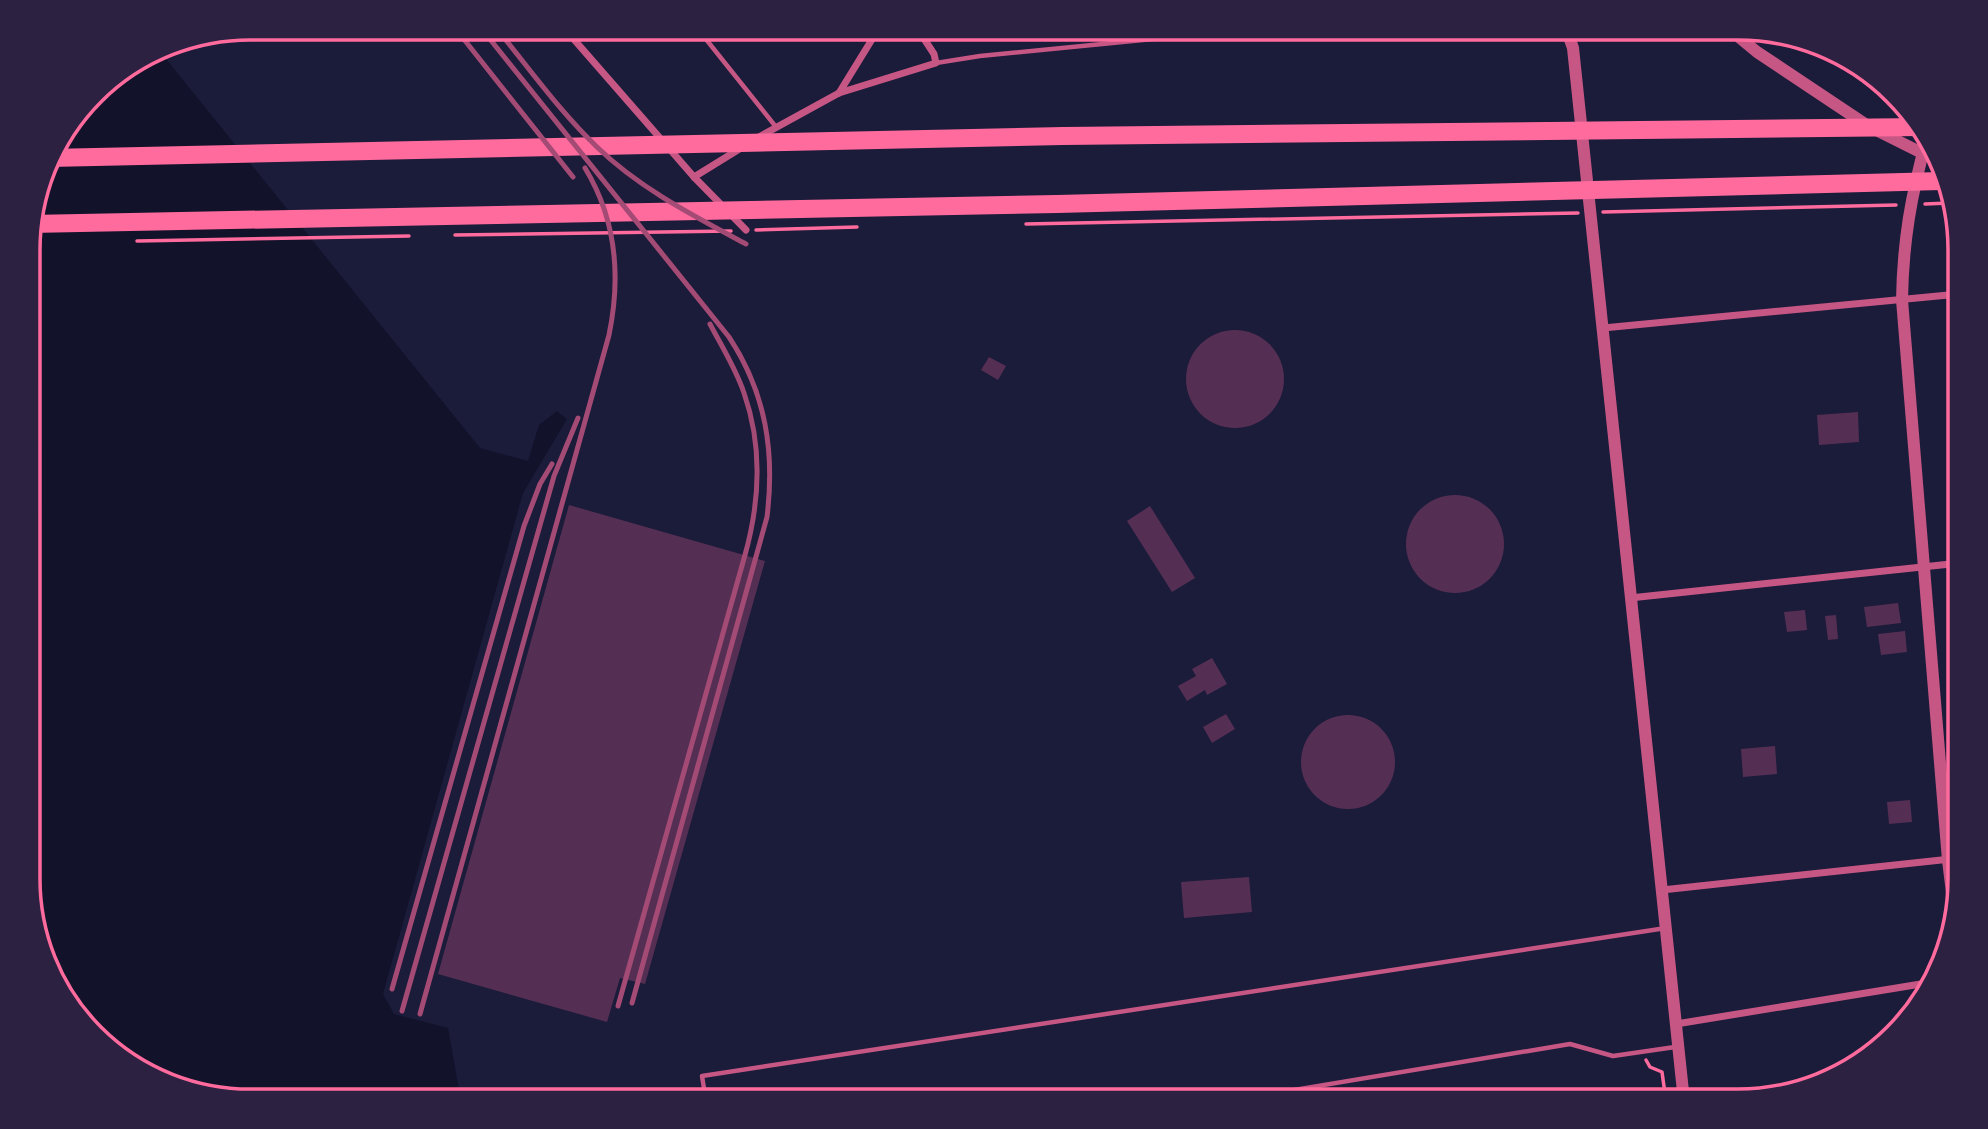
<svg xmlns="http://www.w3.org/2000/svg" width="1988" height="1129" viewBox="0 0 1988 1129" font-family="Inter,sans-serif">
  <rect width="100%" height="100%" fill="#1b1b3a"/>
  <polygon fill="#12122b" points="158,49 480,448 528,461 539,425 557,411 567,419 523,493 383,994 394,1014 448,1028 461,1101 250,1101 139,1071 66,1003 30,908 30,221 51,151 103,83"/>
  <g fill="#542f53">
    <circle cx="1235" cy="379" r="49"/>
    <polygon points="989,357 1006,366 998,380 981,370"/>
    <polygon points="1858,412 1859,442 1819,445 1817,415"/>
    <circle cx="1455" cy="544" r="49"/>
    <polygon points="569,505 765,561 645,984 620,978 607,1022 438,974"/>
    <polygon points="1150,506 1195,578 1172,592 1127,521"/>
    <polygon points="1898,603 1901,623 1867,627 1864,607"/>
    <polygon points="1805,610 1807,630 1787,632 1784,612"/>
    <polygon points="1836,615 1838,639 1828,640 1825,616"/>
    <polygon points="1905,631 1907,652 1881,655 1878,634"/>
    <polygon points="1212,658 1227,684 1207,695 1205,690 1187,701 1178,686 1196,676 1192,669"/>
    <polygon points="1226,714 1235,729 1212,743 1203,727"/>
    <circle cx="1348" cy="762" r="47"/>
    <polygon points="1775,746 1777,774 1743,777 1741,749"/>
    <polygon points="1910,800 1912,822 1889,824 1887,802"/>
    <polygon points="1249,877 1252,912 1184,918 1181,882"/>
  </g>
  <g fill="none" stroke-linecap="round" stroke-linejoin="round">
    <g stroke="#ff6b9d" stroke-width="3.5">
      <polyline points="1925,204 1949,203"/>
      <polyline points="1603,212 1896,205"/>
      <polyline points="1026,224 1578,213"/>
      <polyline points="756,230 857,227"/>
      <polyline points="455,235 731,231"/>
      <polyline points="137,241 409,236"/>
      <polyline points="1646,1060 1650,1067 1662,1072 1666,1101"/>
      <polyline points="552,1095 553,1101"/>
      <polyline points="1413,1097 1414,1101"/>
    </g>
    <g stroke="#c65784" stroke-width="4.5">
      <polyline points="697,28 776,127"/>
      <polyline points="1143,28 1145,39"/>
      <polyline points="936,63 980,56 1265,28"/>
      <polyline points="706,1101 702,1076 1666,928"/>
      <polyline points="1228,1101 1570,1044 1613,1056 1675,1047"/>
      <polyline points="1709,1101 1776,1093"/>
    </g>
    <g stroke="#c65784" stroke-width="7">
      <polyline points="564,28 694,177 746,230"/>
      <polyline points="839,93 879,28"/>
      <polyline points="757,138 839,93 936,63 934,54 917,28"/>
      <polyline points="694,177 741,148"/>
      <polyline points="1603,328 1959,294"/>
      <polyline points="1630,598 1960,563"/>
      <polyline points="1662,890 1960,858"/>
      <polyline points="1676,1024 1933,982"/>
    </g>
    <g stroke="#c65784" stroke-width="12">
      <polyline points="1566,28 1573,48 1684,1101"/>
      <polyline points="1728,28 1757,52 1868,126 1934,159"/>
      <path d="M 1927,138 C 1911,195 1903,241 1902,300 L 1948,860 L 1954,910"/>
    </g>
    <g stroke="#ff6b9d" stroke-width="18">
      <polyline points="49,158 1063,136 1923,127"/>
      <polyline points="30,224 1057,204 1941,181"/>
    </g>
    <g stroke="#a44b75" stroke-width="5">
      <polyline points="455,28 573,177"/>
      <path d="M 481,28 L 729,337 C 766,393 775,452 767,517 L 632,1003"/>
      <path d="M 496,28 C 529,68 560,112 597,147 C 639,188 694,216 746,244"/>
      <polyline points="392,989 524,526 540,484 552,464"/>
      <path d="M 618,1006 L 745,555 C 760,501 763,447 744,393 C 736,369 722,347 710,324"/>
      <polyline points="402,1011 554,476 578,418"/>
      <path d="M 420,1014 L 609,335 C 621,277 616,219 585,168"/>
    </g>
  </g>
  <path d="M0 0H1988V1129H0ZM250 40H1738A210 210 0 0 1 1948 250V879A210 210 0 0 1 1738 1089H250A210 210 0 0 1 40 879V250A210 210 0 0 1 250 40Z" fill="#2d2142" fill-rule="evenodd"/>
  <path fill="none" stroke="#ff6b9d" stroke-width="3.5" d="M250 40H1738A210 210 0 0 1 1948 250V879A210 210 0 0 1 1738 1089H250A210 210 0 0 1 40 879V250A210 210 0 0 1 250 40Z"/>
</svg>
